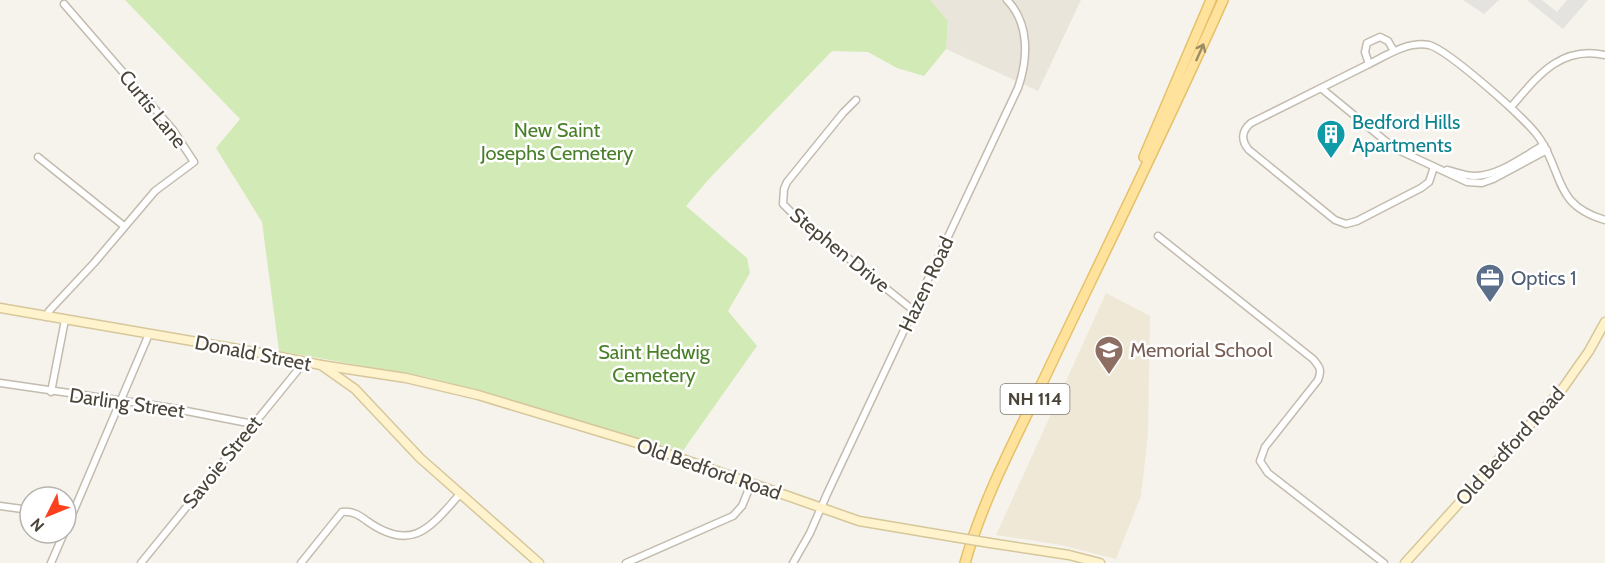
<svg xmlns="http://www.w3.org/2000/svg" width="1605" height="563" viewBox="0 0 1605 563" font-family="Cabin,sans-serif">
  <rect width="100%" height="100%" fill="#f6f3ec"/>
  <polygon fill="#eae5da" points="926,0 1081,0 1038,91 946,49 948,21"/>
  <polygon fill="#efe8d6" points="1106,293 1150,316 1148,434 1141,496 1116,559 1061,545 996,535"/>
  <polygon fill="#d2eab5" points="125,0 930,0 948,21 946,49 924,76 897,68 868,52 832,51 708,180 686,206 747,258 750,273 728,311 757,346 682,452 518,402 426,377 279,351 262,222 216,148 240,119"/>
  <g fill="#e5e3e0">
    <polygon points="1463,0 1499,0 1484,14"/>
    <polygon points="1527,0 1542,0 1557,12 1567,0 1588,0 1563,29"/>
  </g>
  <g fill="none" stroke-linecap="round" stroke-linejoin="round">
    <g stroke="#c2bbae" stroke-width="9">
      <g id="street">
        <path d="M 1394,51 L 1388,41 L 1380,37 L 1367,43 L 1365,52 L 1369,64 C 1387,55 1408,41 1429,45 C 1448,50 1529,121 1540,139 C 1564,176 1554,205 1605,220"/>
        <polyline points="1369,64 1321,88 1394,148 1467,182 1482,183 1493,179 1547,150"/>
        <path d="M 1321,88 L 1251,123 C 1241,131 1241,141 1249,150 L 1335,220 L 1346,224 L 1357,221 L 1421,188 L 1429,182 L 1434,167"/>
        <polyline points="856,100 843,113 787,182 784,189 783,204 793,214 913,310"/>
        <path d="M 1511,107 C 1537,77 1560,45 1605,55"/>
        <polyline points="38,157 124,226"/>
        <path d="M 1447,170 C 1456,172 1465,176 1475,176 C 1499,176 1524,156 1544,145"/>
        <path d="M 1158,236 L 1313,359 C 1320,367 1322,370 1318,380 L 1265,447 L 1260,461 L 1268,473 L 1384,563"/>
        <polyline points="46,317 49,311 94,263 155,191 194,162 173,130 64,4"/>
        <polyline points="0,383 166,407 253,424"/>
        <polyline points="51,392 65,320"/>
        <polyline points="0,506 30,510"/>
        <polyline points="66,529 149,334"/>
        <polyline points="51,563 64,533"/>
        <polyline points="141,563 297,371 303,361"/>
        <path d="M 301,563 L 342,512 C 353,511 359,515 367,521 C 412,553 430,528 460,494"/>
        <polyline points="626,563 733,516 742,506 751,484"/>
        <path d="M 793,563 L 810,533 L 827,494 L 1018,88 C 1028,59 1030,24 1007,0"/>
      </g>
    </g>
    <g stroke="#d6c79b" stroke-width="11">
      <g id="secondary">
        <polyline points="0,308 256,352 321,365 355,389 420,458 539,563"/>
        <polyline points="321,365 406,378 478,395 637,443 859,521 954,537"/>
        <polyline points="990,543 1069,555 1100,563"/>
        <polyline points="1405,563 1563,388 1589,351 1605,322"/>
      </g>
    </g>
    <g stroke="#e6c16a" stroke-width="12">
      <g id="primary">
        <polyline points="1144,157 1211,0"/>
        <path d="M 965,563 C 985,492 1023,425 1054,358 C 1111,239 1169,121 1223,0"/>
      </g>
    </g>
    <use href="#street" stroke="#fff" stroke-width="6"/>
    <use href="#secondary" stroke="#fff3cd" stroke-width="8"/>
    <use href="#primary" stroke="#ffe39c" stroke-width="9"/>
    <g stroke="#d6c79b" stroke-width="11" stroke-linecap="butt">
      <polyline id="secondary-bridge" points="954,537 990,543"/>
    </g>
    <use href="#secondary-bridge" stroke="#fff3cd" stroke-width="8"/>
  </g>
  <defs><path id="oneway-shaft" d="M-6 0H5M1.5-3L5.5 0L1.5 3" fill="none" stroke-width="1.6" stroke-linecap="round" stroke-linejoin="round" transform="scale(1.5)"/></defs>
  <use stroke="#9c8c66" href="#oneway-shaft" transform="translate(1200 52) rotate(-66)"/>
  <defs>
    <g id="building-pin" transform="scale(1.5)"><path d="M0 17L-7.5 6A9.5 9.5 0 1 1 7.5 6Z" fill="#0f9aa8" stroke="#fff"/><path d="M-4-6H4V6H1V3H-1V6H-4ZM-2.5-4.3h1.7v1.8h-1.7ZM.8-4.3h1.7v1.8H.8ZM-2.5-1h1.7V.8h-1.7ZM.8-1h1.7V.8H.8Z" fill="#fff"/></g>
    <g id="office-pin" transform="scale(1.5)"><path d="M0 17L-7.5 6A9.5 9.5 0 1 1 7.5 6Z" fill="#5c6f8a" stroke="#fff"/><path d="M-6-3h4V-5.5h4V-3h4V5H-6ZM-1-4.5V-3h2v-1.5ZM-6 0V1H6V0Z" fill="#fff"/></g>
    <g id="school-pin" transform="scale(1.5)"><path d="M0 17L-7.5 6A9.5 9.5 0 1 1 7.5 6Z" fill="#8d6e63" stroke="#fff"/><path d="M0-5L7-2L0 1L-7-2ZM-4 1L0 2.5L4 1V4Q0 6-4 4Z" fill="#fff"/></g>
  </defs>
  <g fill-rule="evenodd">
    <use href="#building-pin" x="1331" y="134"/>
    <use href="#office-pin" x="1490" y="278"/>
    <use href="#school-pin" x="1109" y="350"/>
  </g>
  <g text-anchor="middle" stroke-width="5" stroke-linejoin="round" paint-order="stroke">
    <rect fill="#fff" stroke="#817c74" stroke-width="1.5" x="1000.5" y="384" width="69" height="30" rx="4.5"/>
    <g font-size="18" font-weight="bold" fill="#4b4439">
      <text x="1035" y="405">NH 114</text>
    </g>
    <g font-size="20" fill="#4b4439" stroke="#fff">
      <text transform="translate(153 109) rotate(51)" y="7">Curtis Lane</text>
      <text transform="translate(840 250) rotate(39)" y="7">Stephen Drive</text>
      <text transform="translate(926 284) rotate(-65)" y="7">Hazen Road</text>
      <text transform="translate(253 353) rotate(11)" y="7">Donald Street</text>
      <text transform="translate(127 403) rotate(8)" y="7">Darling Street</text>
      <text transform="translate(1510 446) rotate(-48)" y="7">Old Bedford Road</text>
      <text transform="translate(222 462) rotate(-51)" y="7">Savoie Street</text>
      <text transform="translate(709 469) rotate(19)" y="7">Old Bedford Road</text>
    </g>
    <g font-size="20" fill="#0d838f" stroke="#fff" text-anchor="start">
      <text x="1352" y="129">Bedford Hills<tspan x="1352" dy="23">Apartments</tspan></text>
    </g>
    <g font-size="20" fill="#4a7f2a" stroke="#fff">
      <text x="557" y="137">New Saint<tspan x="557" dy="23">Josephs Cemetery</tspan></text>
      <text x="654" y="359">Saint Hedwig<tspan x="654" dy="23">Cemetery</tspan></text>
    </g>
    <g font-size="20" fill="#4e5e75" stroke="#fff" text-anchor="start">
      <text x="1511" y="285">Optics 1</text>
    </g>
    <g font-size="20" fill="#785e54" stroke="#fff" text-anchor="start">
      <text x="1130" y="357">Memorial School</text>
    </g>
  </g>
  <g transform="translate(48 515) rotate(227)"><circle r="28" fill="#ffffff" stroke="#b7b4b0" stroke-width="1.5"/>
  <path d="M0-4.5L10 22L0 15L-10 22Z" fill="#fc3f1d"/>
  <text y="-9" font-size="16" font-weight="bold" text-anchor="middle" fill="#4b4439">N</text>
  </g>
</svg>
